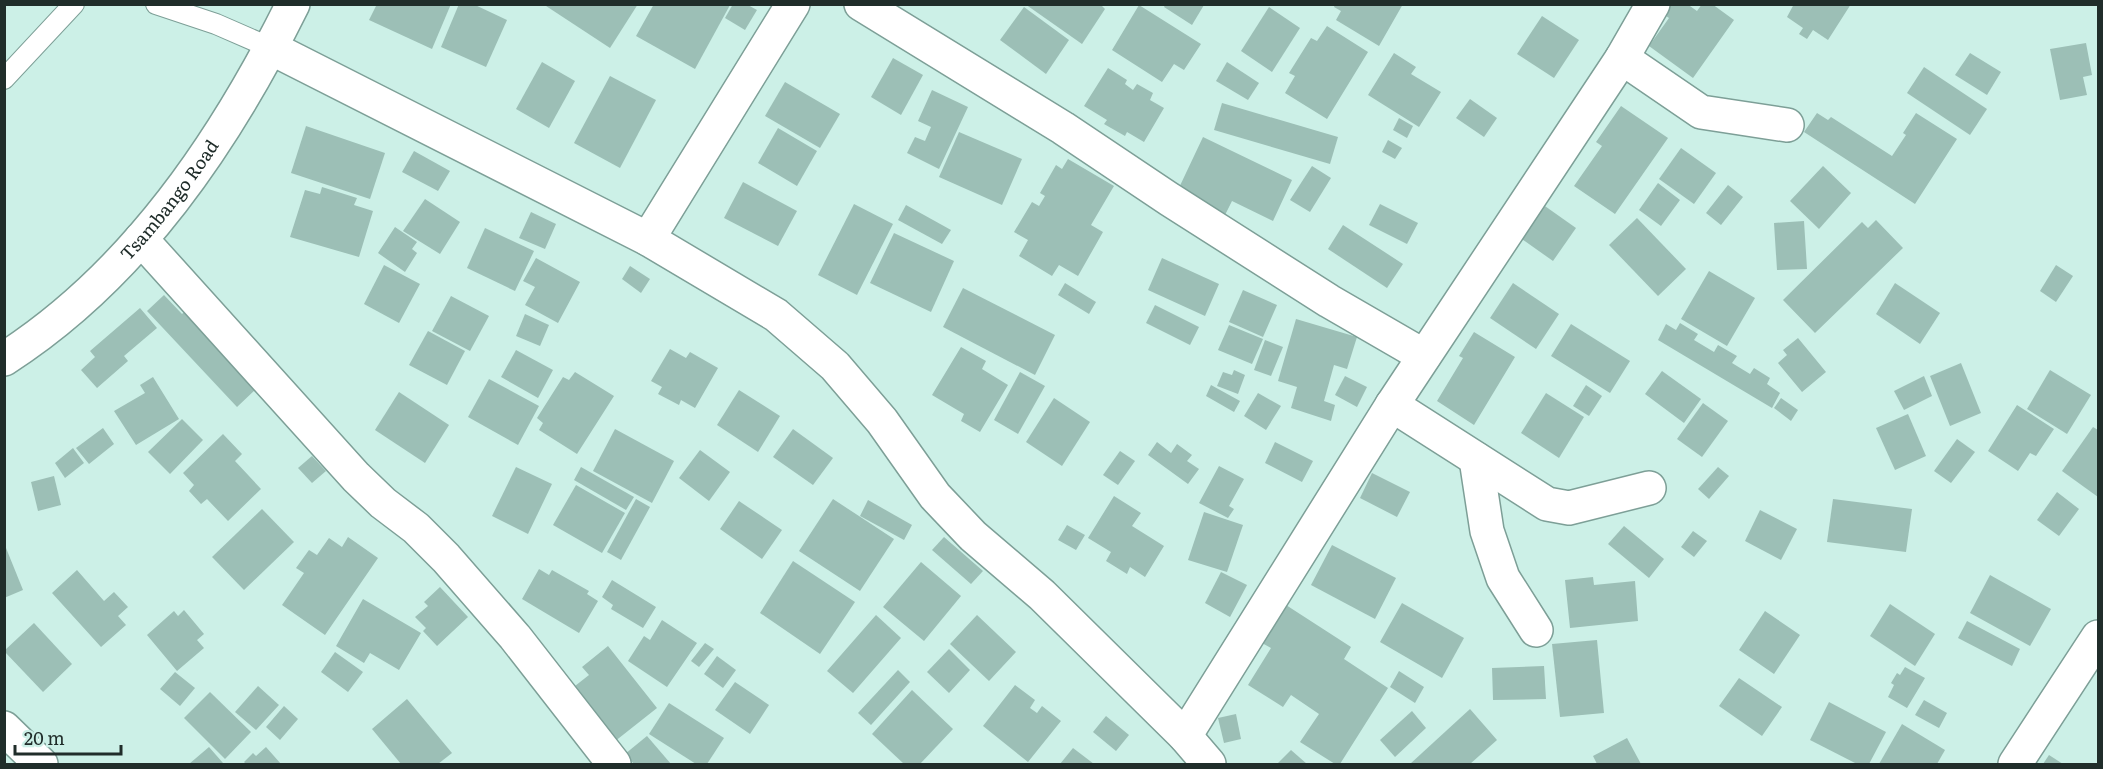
<svg xmlns="http://www.w3.org/2000/svg" width="2103" height="769" viewBox="0 0 2103 769" font-family="Literata,serif">
  <rect width="100%" height="100%" fill="#ccf0e7"/>
  <g fill="#9cbfb6">
    <polygon points="377,4 451,4 432,49 369,20"/>
    <polygon points="459,4 473,4 507,20 486,67 441,47"/>
    <polygon points="543,4 638,4 610,48"/>
    <polygon points="654,4 729,4 730,5 695,69 636,36"/>
    <polygon points="733,4 746,4 757,10 745,30 725,18"/>
    <polygon points="1025,4 1100,4 1105,9 1082,44"/>
    <polygon points="1335,4 1403,4 1379,46 1336,20 1341,11 1334,7"/>
    <polygon points="1670,4 1687,4 1697,11 1702,4 1712,4 1734,20 1693,78 1649,46 1669,18 1663,14"/>
    <polygon points="1794,4 1851,4 1828,40 1813,30 1807,39 1799,34 1803,28 1787,17"/>
    <polygon points="1139,5 1201,44 1184,70 1174,64 1162,82 1112,50"/>
    <polygon points="1165,5 1204,5 1192,25 1164,7"/>
    <polygon points="1024,7 1069,40 1046,74 1000,40"/>
    <polygon points="1269,7 1300,28 1272,72 1241,51"/>
    <polygon points="1542,16 1579,40 1554,78 1517,54"/>
    <polygon points="1327,26 1368,52 1327,119 1285,93 1295,76 1289,73 1311,38 1317,41"/>
    <polygon points="2086,43 2092,75 2083,77 2087,95 2060,100 2050,49"/>
    <polygon points="1394,53 1416,67 1411,74 1441,92 1419,127 1368,95"/>
    <polygon points="1970,53 2001,72 1987,95 1955,75"/>
    <polygon points="893,58 923,75 901,115 871,97"/>
    <polygon points="542,62 575,81 549,128 516,109"/>
    <polygon points="1227,62 1259,83 1248,100 1216,81"/>
    <polygon points="1924,67 1987,109 1970,135 1907,93"/>
    <polygon points="1108,68 1127,80 1125,84 1133,90 1137,84 1153,93 1150,100 1164,108 1144,142 1127,132 1125,136 1104,124 1107,120 1084,106"/>
    <polygon points="610,76 656,100 620,168 574,143"/>
    <polygon points="785,82 840,114 820,148 765,116"/>
    <polygon points="932,90 968,107 939,169 907,153 915,137 925,141 931,127 918,121"/>
    <polygon points="1470,99 1497,118 1484,137 1456,118"/>
    <polygon points="1222,103 1338,137 1330,164 1214,130"/>
    <polygon points="1621,106 1668,138 1615,214 1574,186 1602,146 1596,142"/>
    <polygon points="1817,113 1828,120 1831,117 1892,156 1906,135 1903,133 1916,113 1957,139 1915,204 1804,132"/>
    <polygon points="1399,118 1413,126 1407,138 1393,130"/>
    <polygon points="306,126 385,153 370,199 291,173"/>
    <polygon points="778,128 817,151 797,186 758,163"/>
    <polygon points="959,132 1022,159 1002,205 939,177"/>
    <polygon points="1203,137 1292,180 1273,221 1232,201 1225,215 1177,192"/>
    <polygon points="1388,140 1402,148 1395,159 1382,152"/>
    <polygon points="1681,148 1716,173 1694,204 1659,179"/>
    <polygon points="414,151 450,171 438,191 402,172"/>
    <polygon points="1068,159 1114,186 1091,225 1103,232 1078,276 1059,265 1052,276 1019,256 1028,240 1014,232 1032,202 1039,206 1045,196 1040,193 1056,165 1062,169"/>
    <polygon points="1312,166 1331,178 1310,212 1290,200"/>
    <polygon points="1823,166 1851,193 1819,229 1790,201"/>
    <polygon points="743,182 797,211 778,246 724,218"/>
    <polygon points="1658,183 1680,200 1661,226 1639,210"/>
    <polygon points="1728,185 1743,197 1721,225 1706,213"/>
    <polygon points="322,187 357,198 354,205 373,211 359,257 290,237 305,190 320,194"/>
    <polygon points="425,199 460,222 440,254 403,231"/>
    <polygon points="854,204 893,224 857,295 818,275"/>
    <polygon points="1380,204 1418,223 1407,244 1369,225"/>
    <polygon points="1542,204 1576,228 1553,261 1519,237"/>
    <polygon points="906,205 951,230 942,244 898,220"/>
    <polygon points="531,212 556,224 545,249 519,238"/>
    <polygon points="1637,218 1686,269 1658,296 1609,245"/>
    <polygon points="1876,220 1903,248 1815,333 1783,300 1862,222 1868,228"/>
    <polygon points="1804,221 1807,269 1777,270 1774,223"/>
    <polygon points="1343,225 1403,264 1387,288 1328,249"/>
    <polygon points="395,227 417,242 412,249 417,253 405,272 378,253"/>
    <polygon points="485,228 534,251 515,291 467,268"/>
    <polygon points="894,233 954,261 931,312 870,283"/>
    <polygon points="536,258 580,282 558,323 525,305 535,287 523,281"/>
    <polygon points="1162,258 1219,284 1205,316 1148,290"/>
    <polygon points="384,265 420,284 399,323 364,304"/>
    <polygon points="2056,265 2073,276 2056,302 2040,291"/>
    <polygon points="630,266 650,279 641,293 622,279"/>
    <polygon points="1709,271 1755,298 1727,346 1681,319"/>
    <polygon points="1065,283 1096,302 1089,314 1058,295"/>
    <polygon points="1513,283 1559,314 1536,349 1490,318"/>
    <polygon points="1895,283 1940,313 1920,344 1876,314"/>
    <polygon points="963,288 1055,335 1035,375 943,327"/>
    <polygon points="1243,290 1277,305 1263,337 1229,322"/>
    <polygon points="164,295 182,314 187,309 258,387 237,407 147,311"/>
    <polygon points="451,296 489,316 470,351 432,331"/>
    <polygon points="1155,305 1199,327 1190,345 1146,323"/>
    <polygon points="140,308 157,328 124,356 128,361 97,388 81,370 95,357 90,351"/>
    <polygon points="525,314 549,325 540,346 516,336"/>
    <polygon points="1296,319 1357,337 1347,369 1334,365 1324,401 1335,405 1331,421 1291,408 1297,387 1278,381"/>
    <polygon points="1680,323 1698,334 1694,340 1714,352 1718,345 1737,356 1732,363 1750,374 1754,368 1770,378 1767,384 1780,393 1772,408 1658,340 1666,324 1676,330"/>
    <polygon points="1571,324 1630,361 1610,393 1551,356"/>
    <polygon points="1229,325 1263,339 1252,364 1218,350"/>
    <polygon points="428,331 465,351 447,385 409,365"/>
    <polygon points="1474,332 1515,357 1474,425 1437,401 1463,358 1459,356"/>
    <polygon points="1798,338 1826,372 1802,392 1778,363 1787,355 1783,350"/>
    <polygon points="1265,340 1283,347 1271,376 1254,370"/>
    <polygon points="961,347 986,361 982,369 1008,385 980,432 961,421 964,414 932,395"/>
    <polygon points="670,349 686,358 690,352 718,368 695,408 681,400 679,405 658,394 662,387 651,381"/>
    <polygon points="516,350 553,370 538,398 501,377"/>
    <polygon points="1961,363 1981,413 1950,426 1930,376"/>
    <polygon points="1234,370 1245,375 1238,394 1217,386 1223,372 1232,375"/>
    <polygon points="2050,370 2091,395 2067,434 2027,409"/>
    <polygon points="1662,371 1701,399 1684,423 1645,394"/>
    <polygon points="575,372 614,396 577,454 539,430 543,423 537,418 563,377 569,380"/>
    <polygon points="1020,372 1045,386 1018,434 994,420"/>
    <polygon points="1345,376 1367,387 1357,407 1335,395"/>
    <polygon points="1924,376 1932,396 1904,410 1894,391"/>
    <polygon points="153,377 179,419 136,445 114,411 145,393 140,385"/>
    <polygon points="489,379 539,406 518,445 468,417"/>
    <polygon points="1211,385 1240,401 1234,412 1206,396"/>
    <polygon points="1586,385 1602,396 1589,416 1573,406"/>
    <polygon points="739,390 780,416 758,452 717,425"/>
    <polygon points="399,392 449,425 425,463 375,430"/>
    <polygon points="1258,393 1281,406 1266,430 1244,416"/>
    <polygon points="1546,393 1584,417 1559,458 1521,433"/>
    <polygon points="1054,398 1090,422 1062,466 1026,442"/>
    <polygon points="1781,398 1798,410 1791,421 1774,408"/>
    <polygon points="1703,403 1728,421 1702,457 1677,439"/>
    <polygon points="2017,405 2054,429 2036,456 2030,453 2018,471 1988,451"/>
    <polygon points="1908,414 1926,456 1895,470 1876,428"/>
    <polygon points="182,419 203,440 170,474 148,452"/>
    <polygon points="2093,427 2098,430 2098,497 2062,471"/>
    <polygon points="103,428 114,444 89,464 76,448"/>
    <polygon points="615,429 674,461 652,503 593,471"/>
    <polygon points="793,429 833,458 813,485 773,457"/>
    <polygon points="223,434 242,454 235,461 261,489 228,521 207,499 201,504 189,491 194,485 183,473"/>
    <polygon points="1957,439 1975,452 1951,483 1934,471"/>
    <polygon points="1157,442 1171,453 1177,444 1192,455 1187,461 1199,469 1188,484 1148,455"/>
    <polygon points="1275,442 1313,461 1302,482 1265,463"/>
    <polygon points="73,448 84,463 65,478 55,463"/>
    <polygon points="700,450 730,472 709,501 679,478"/>
    <polygon points="1120,451 1135,461 1118,485 1103,475"/>
    <polygon points="312,456 326,471 312,483 298,468"/>
    <polygon points="1219,466 1244,479 1229,506 1234,509 1228,518 1199,503"/>
    <polygon points="516,467 552,484 528,534 492,516"/>
    <polygon points="581,467 634,497 626,510 574,480"/>
    <polygon points="1718,467 1729,476 1709,499 1698,489"/>
    <polygon points="1372,473 1410,492 1397,517 1360,498"/>
    <polygon points="54,476 61,505 38,511 31,482"/>
    <polygon points="576,485 625,513 602,553 553,525"/>
    <polygon points="2057,492 2079,509 2059,536 2037,520"/>
    <polygon points="1114,496 1141,513 1132,526 1164,546 1145,577 1130,567 1127,574 1106,561 1111,552 1088,538"/>
    <polygon points="636,499 650,507 621,560 607,552"/>
    <polygon points="833,499 894,539 860,591 799,551"/>
    <polygon points="1833,499 1912,509 1906,552 1827,542"/>
    <polygon points="868,500 912,525 904,540 860,516"/>
    <polygon points="739,501 782,530 762,559 720,529"/>
    <polygon points="262,509 294,542 244,590 212,557"/>
    <polygon points="1760,510 1797,529 1781,560 1745,541"/>
    <polygon points="1204,512 1243,525 1227,572 1188,560"/>
    <polygon points="1067,525 1085,535 1076,550 1058,540"/>
    <polygon points="1624,526 1664,559 1649,578 1608,544"/>
    <polygon points="1693,531 1707,541 1694,557 1681,547"/>
    <polygon points="348,537 378,558 325,635 282,605 304,573 296,568 309,550 317,555 329,538 342,547"/>
    <polygon points="944,537 983,571 971,584 932,550"/>
    <polygon points="4,543 23,590 4,598"/>
    <polygon points="1332,545 1396,578 1375,619 1311,585"/>
    <polygon points="793,561 855,602 820,654 760,613"/>
    <polygon points="921,562 961,596 924,641 883,607"/>
    <polygon points="539,569 549,575 552,570 589,591 587,594 598,601 579,633 522,599"/>
    <polygon points="77,570 104,601 114,592 128,607 118,616 126,625 101,647 52,593"/>
    <polygon points="1221,572 1247,585 1230,617 1205,603"/>
    <polygon points="1990,575 2051,609 2030,646 1970,613"/>
    <polygon points="1593,577 1594,585 1635,581 1638,621 1570,628 1565,580"/>
    <polygon points="612,580 656,607 643,628 611,609 613,605 602,597"/>
    <polygon points="440,587 468,617 437,646 423,631 426,628 415,617 428,606 424,602"/>
    <polygon points="363,599 421,633 399,670 370,653 364,663 336,646"/>
    <polygon points="1402,603 1464,638 1442,678 1380,642"/>
    <polygon points="1890,604 1935,634 1915,666 1870,636"/>
    <polygon points="1286,605 1351,647 1344,659 1388,688 1340,764 1335,764 1300,742 1319,714 1291,695 1283,707 1248,685 1271,648 1262,643"/>
    <polygon points="184,610 204,634 197,640 204,648 177,671 147,635 174,611 178,616"/>
    <polygon points="1765,611 1800,635 1774,674 1739,650"/>
    <polygon points="876,615 901,638 853,693 827,671"/>
    <polygon points="977,615 1016,652 989,681 950,644"/>
    <polygon points="662,620 697,643 667,687 628,661 644,636 650,640"/>
    <polygon points="1967,621 2020,649 2012,666 1958,638"/>
    <polygon points="34,623 72,664 43,692 4,651"/>
    <polygon points="1597,640 1604,713 1560,717 1552,644"/>
    <polygon points="705,643 714,649 699,667 691,661"/>
    <polygon points="608,646 657,708 614,742 599,723 602,720 598,716 595,718 581,700 584,697 575,686 589,675 582,667"/>
    <polygon points="949,649 970,670 949,693 927,672"/>
    <polygon points="335,652 363,672 348,692 321,672"/>
    <polygon points="717,656 736,670 723,688 704,674"/>
    <polygon points="1544,666 1546,699 1493,700 1492,668"/>
    <polygon points="1905,667 1925,678 1907,708 1888,697 1894,685 1891,683 1897,673 1900,675"/>
    <polygon points="898,670 910,682 871,725 858,713"/>
    <polygon points="1399,671 1424,687 1415,703 1390,687"/>
    <polygon points="175,672 195,688 180,706 160,689"/>
    <polygon points="1739,678 1782,707 1762,736 1719,706"/>
    <polygon points="735,682 769,705 750,734 715,710"/>
    <polygon points="1015,685 1035,700 1030,708 1037,713 1042,706 1061,721 1028,762 983,726"/>
    <polygon points="258,686 279,705 256,730 235,712"/>
    <polygon points="912,690 953,729 920,764 904,764 872,734"/>
    <polygon points="210,692 251,732 225,759 184,718"/>
    <polygon points="407,699 452,753 438,764 401,764 372,729"/>
    <polygon points="1924,700 1947,713 1939,728 1915,715"/>
    <polygon points="1829,702 1886,732 1869,764 1857,764 1810,740"/>
    <polygon points="669,703 724,738 707,764 696,764 649,734"/>
    <polygon points="284,706 298,719 280,740 266,727"/>
    <polygon points="1470,709 1497,740 1470,764 1410,764"/>
    <polygon points="1412,711 1426,728 1395,757 1380,740"/>
    <polygon points="1236,714 1241,739 1224,743 1218,718"/>
    <polygon points="1106,716 1129,735 1116,751 1093,732"/>
    <polygon points="1902,724 1945,750 1937,764 1879,764"/>
    <polygon points="647,736 671,764 634,764 625,754"/>
    <polygon points="1627,738 1641,764 1597,764 1593,756"/>
    <polygon points="209,747 223,763 222,764 189,764"/>
    <polygon points="266,747 281,764 246,764 244,762 253,753 256,756"/>
    <polygon points="1073,748 1094,764 1060,764"/>
    <polygon points="1291,750 1307,764 1277,764"/>
    <polygon points="2049,755 2063,764 2043,764"/>
  </g>
  <g fill="none" stroke-linecap="round" stroke-linejoin="round">
    <g stroke="#7d9f97" stroke-width="22">
      <g id="service">
        <polyline points="156,4 216,24 271,48"/>
        <polyline points="4,79 74,4"/>
      </g>
    </g>
    <g stroke="#7d9f97" stroke-width="36">
      <g id="minor">
        <polyline points="861,4 1063,128 1169,199 1329,301 1424,356"/>
        <polyline points="271,48 648,239 776,315 835,366 882,421 935,496 973,536 1042,595 1185,736 1209,764"/>
        <polyline points="1622,58 1701,112 1787,125"/>
        <polyline points="141,239 356,477 383,503 416,528 446,558 515,637 614,764"/>
        <polyline points="648,239 793,4"/>
        <polyline points="1392,405 1547,504 1569,508 1649,488"/>
        <polyline points="1476,459 1487,531 1503,578 1536,630"/>
        <polyline points="4,728 41,764"/>
        <polyline points="1185,736 1392,405 1622,58 1653,4"/>
        <polyline points="2015,764 2098,637"/>
      </g>
    </g>
    <g stroke="#7d9f97" stroke-width="36">
      <g id="tertiary">
        <path id="s1" d="M 4,359 C 135,275 225,141 293,4"/>
      </g>
    </g>
    <use href="#service" stroke="#fff" stroke-width="20"/>
    <use href="#minor" stroke="#fff" stroke-width="33"/>
    <use href="#tertiary" stroke="#fff" stroke-width="33"/>
  </g>
  <g text-anchor="middle" stroke-width="5" stroke-linejoin="round" paint-order="stroke">
    <g font-size="18" fill="#202d2a" stroke="#ccf0e7">
      <text dy="6" stroke="none"><textPath href="#s1" startOffset="231">Tsambango Road</textPath></text>
    </g>
  </g>
  <rect width="2103" height="769" fill="none" stroke="#202d2a" stroke-width="12"/>
  <path d="M15 745v9h106v-9" fill="none" stroke="#202d2a" stroke-width="3"/>
  <text x="24" y="745" font-size="18" fill="#202d2a" stroke="#ccf0e7" stroke-width="4.5" paint-order="stroke">20 m</text>
</svg>
